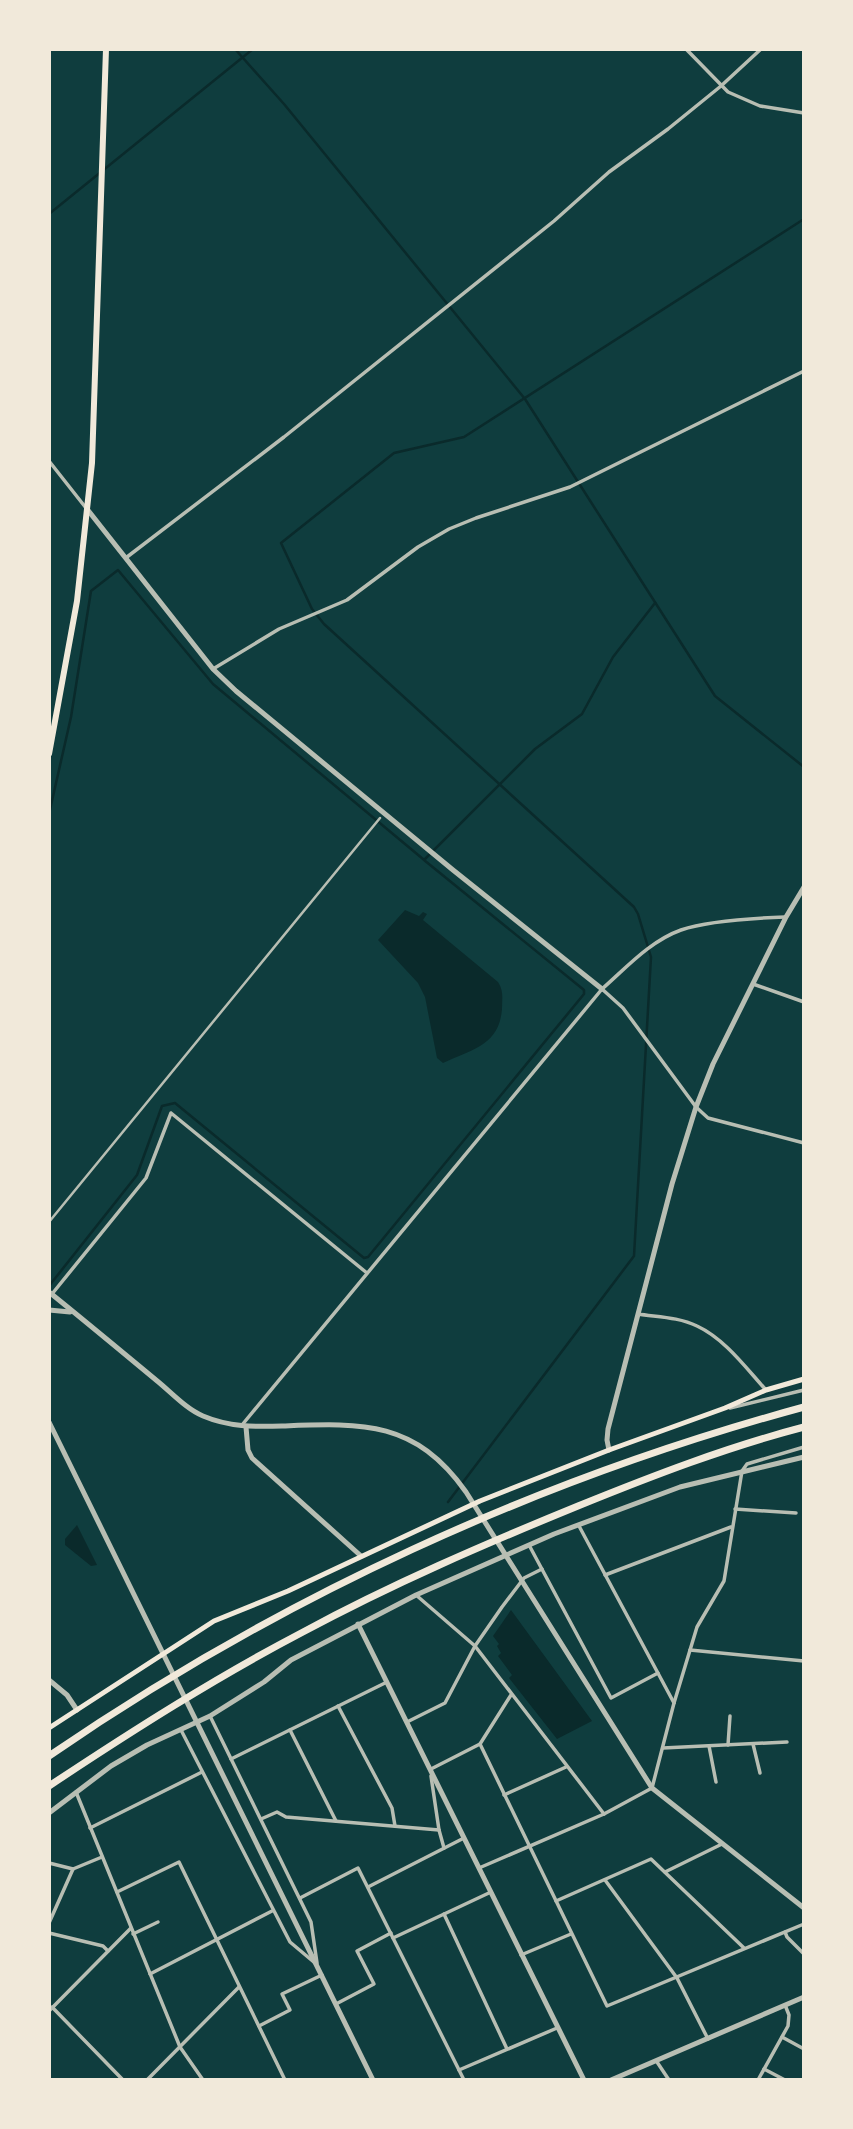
<svg xmlns="http://www.w3.org/2000/svg" width="853" height="2129" viewBox="0 0 853 2129" font-family="'Fira Sans Condensed',sans-serif">
  <rect width="100%" height="100%" fill="#0f3d3e"/>
  <g fill="#0a2a2b">
    <path d="M 405,910 L 419,916 L 423,912 L 427,914 L 423,920 L 498,982 C 504,991 502,999 502,1009 C 499,1046 472,1049 443,1063 L 437,1058 L 425,997 L 418,983 L 378,940 Z"/>
    <polygon points="77,1525 97,1565 91,1566 65,1545 65,1539"/>
    <polygon points="511,1610 592,1721 557,1739 509,1678 512,1675 498,1656 501,1653 497,1646 499,1644 493,1636"/>
  </g>
  <g fill="none" stroke-linecap="round" stroke-linejoin="round">
    <g stroke="#0a2a2b" stroke-width="2.5">
      <polyline points="235,49 284,104 525,399 715,696 804,767"/>
      <polyline points="49,214 253,49"/>
      <polyline points="49,814 71,717 91,591 118,570 213,684 423,859"/>
      <polyline points="49,1286 137,1175 162,1106 175,1103 364,1258 368,1257 584,994 584,990 424,860 535,749 582,714 613,657 655,603"/>
      <polyline points="448,1502 634,1256 651,957 638,914 634,907 324,624 312,609 281,543 394,453 464,437 804,219"/>
    </g>
    <polyline stroke="#b8beb3" stroke-width="2.5" points="49,1222 380,818"/>
    <g stroke="#b8beb3" stroke-width="3.5">
      <polyline points="686,49 728,92 760,106 804,113"/>
      <polyline points="49,461 86,508"/>
      <polyline points="127,557 284,437 554,221 609,172 668,129 721,86 761,49"/>
      <polyline points="213,669 279,629 347,600 418,547 449,529 476,518 570,487 804,371"/>
      <polyline points="753,984 804,1002"/>
      <polyline points="602,989 623,1008 696,1107 708,1118 804,1143"/>
      <polyline points="52,1294 146,1178 171,1113 367,1273"/>
      <path d="M 638,1314 C 657,1317 679,1317 697,1326 C 725,1339 746,1368 766,1390"/>
      <polyline points="730,1408 804,1390"/>
      <path d="M 242,1425 L 602,989 C 626,968 650,941 681,930 C 707,921 756,918 785,917"/>
      <polyline points="735,1509 796,1513"/>
      <polyline points="579,1526 674,1703"/>
      <polyline points="529,1545 611,1698 658,1673"/>
      <polyline points="605,1575 731,1527"/>
      <polyline points="416,1595 475,1646 604,1814"/>
      <polyline points="690,1650 804,1661"/>
      <polyline points="338,1706 392,1808 395,1826"/>
      <polyline points="210,1716 311,1922 317,1963"/>
      <polyline points="407,1722 445,1703 475,1646 502,1607 524,1578 542,1569"/>
      <polyline points="181,1730 290,1942 315,1963"/>
      <polyline points="290,1730 336,1821"/>
      <polyline points="480,1744 607,2006 804,1924"/>
      <polyline points="753,1744 760,1773"/>
      <polyline points="728,1745 730,1716"/>
      <polyline points="709,1746 716,1782"/>
      <polyline points="663,1748 787,1742"/>
      <polyline points="231,1759 387,1682"/>
      <polyline points="431,1769 480,1744 511,1695"/>
      <polyline points="431,1776 439,1830 444,1848"/>
      <polyline points="76,1792 180,2047 203,2080"/>
      <polyline points="504,1795 566,1767"/>
      <polyline points="261,1819 277,1812 286,1817 439,1830"/>
      <polyline points="90,1828 202,1772"/>
      <polyline points="49,1863 73,1869"/>
      <polyline points="479,1868 604,1814 652,1788 674,1703 697,1627 724,1581 742,1471 747,1464 804,1447"/>
      <polyline points="665,1872 722,1844"/>
      <polyline points="605,1880 677,1978 708,2039"/>
      <polyline points="368,1887 464,1838"/>
      <polyline points="117,1892 179,1862 285,2080"/>
      <polyline points="300,1898 358,1868 464,2080"/>
      <polyline points="556,1901 651,1859 744,1948"/>
      <polyline points="444,1914 507,2049"/>
      <polyline points="49,1923 73,1869 102,1857"/>
      <polyline points="785,1932 787,1937 804,1954"/>
      <polyline points="49,1933 103,1946 108,1951"/>
      <polyline points="133,1934 158,1922"/>
      <polyline points="393,1938 491,1892"/>
      <polyline points="521,1955 571,1934"/>
      <polyline points="150,1974 272,1911"/>
      <polyline points="336,2004 374,1984 357,1951 391,1933"/>
      <polyline points="52,2007 123,2080"/>
      <polyline points="49,2011 131,1928"/>
      <polyline points="259,2026 290,2010 282,1994 322,1975"/>
      <polyline points="782,2037 804,2049"/>
      <polyline points="657,2062 669,2080"/>
      <polyline points="764,2069 785,2080"/>
      <polyline points="459,2070 557,2028"/>
      <polyline points="147,2080 239,1987"/>
      <polyline points="758,2080 788,2026 789,2015 785,2005"/>
    </g>
    <g stroke="#b8beb3" stroke-width="5">
      <polyline points="87,509 213,669 236,691 453,870 602,989"/>
      <path d="M 49,1292 C 85,1321 121,1351 156,1380 C 171,1392 186,1409 203,1416 C 229,1427 254,1427 282,1426 C 362,1423 415,1420 466,1492 L 652,1788 L 804,1908"/>
      <polyline points="49,1310 70,1312"/>
      <polyline points="49,1422 373,2080"/>
      <polyline points="246,1427 248,1450 252,1458 361,1556"/>
      <polyline points="609,1450 607,1440 608,1429 672,1184 696,1107 713,1064 786,917 804,887"/>
      <polyline points="358,1624 584,2080"/>
      <polyline points="49,1680 67,1695 77,1710"/>
      <polyline points="49,1813 111,1766 147,1745 210,1716 264,1682 291,1660 416,1595 554,1534 680,1487 804,1457"/>
      <polyline points="611,2080 804,1997"/>
    </g>
    <polyline stroke="#f1e9da" stroke-width="5" points="49,1728 214,1621 288,1591 480,1501 609,1450 725,1408 766,1390 804,1379"/>
    <polyline stroke="#f1e9da" stroke-width="6" points="49,754 77,601 92,463 106,49"/>
    <g stroke="#f1e9da" stroke-width="7">
      <path d="M 49,1756 C 279,1598 535,1480 804,1407"/>
      <path d="M 49,1786 C 132,1731 215,1678 303,1632 C 392,1584 485,1544 578,1506 C 652,1476 727,1447 804,1427"/>
    </g>
  </g>
  <rect width="853" height="2129" fill="none" stroke="#f1e9da" stroke-width="102"/>
</svg>
